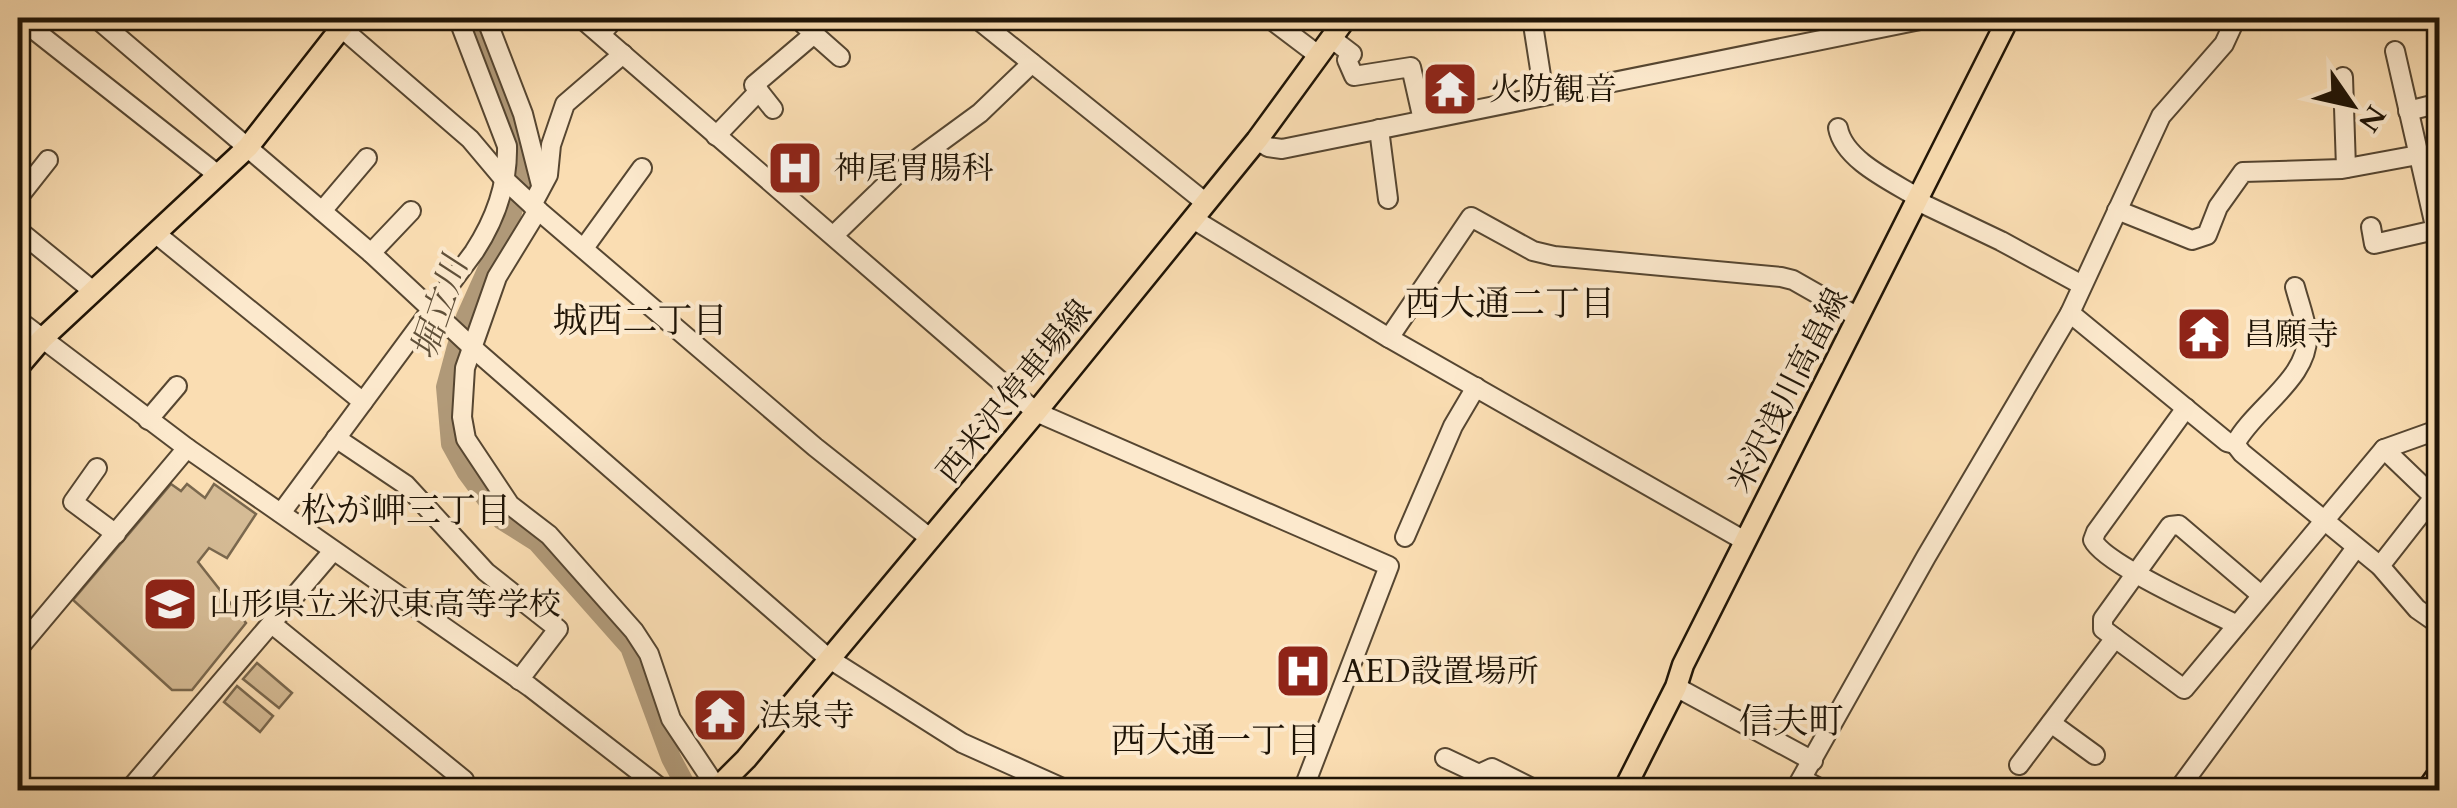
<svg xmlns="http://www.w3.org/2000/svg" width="2457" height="808" viewBox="0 0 2457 808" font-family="Cardo,'Noto Serif JP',serif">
  <rect width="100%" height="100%" fill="#faddb2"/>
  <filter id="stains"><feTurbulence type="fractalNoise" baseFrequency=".002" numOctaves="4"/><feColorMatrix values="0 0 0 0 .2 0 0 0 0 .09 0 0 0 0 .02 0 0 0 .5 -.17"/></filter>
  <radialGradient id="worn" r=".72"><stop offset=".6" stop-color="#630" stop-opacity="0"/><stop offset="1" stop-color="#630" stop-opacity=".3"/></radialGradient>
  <g fill="#d5bb95" stroke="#7a684e" stroke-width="2.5">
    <polygon points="171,484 181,491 187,484 205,498 214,484 256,514 227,558 209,548 198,562 246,623 192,690 172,690 73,600"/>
    <polygon points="257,663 292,693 279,708 243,679"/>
    <polygon points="237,686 273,716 260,732 224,702"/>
  </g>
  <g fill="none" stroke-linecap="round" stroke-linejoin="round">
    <polyline stroke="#b09978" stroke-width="20" points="476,18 510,109 520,147 523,175 510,219 466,317 456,350 446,387 451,444 466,471 502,520 537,542 630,647 671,758 688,790"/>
    <g stroke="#564631" stroke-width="22">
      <g id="minor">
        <polyline points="19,18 218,175"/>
        <polyline points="96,18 371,253 474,349 828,658 962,743 1067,790"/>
        <polyline points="330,18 470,139 502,177 532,205 815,447 931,539"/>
        <polyline points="486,18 523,114 541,185"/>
        <polyline points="581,18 1036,412 1389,566 1303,790"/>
        <polyline points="976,18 1206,203"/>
        <polyline points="1269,18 1318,55"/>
        <polyline points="1532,18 1544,95"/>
        <polyline points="601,34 615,18"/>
        <polyline points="814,34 840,57"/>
        <polyline points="1331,38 1352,54 1347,60 1354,76 1411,67 1423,120"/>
        <polyline points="2395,51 2440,248"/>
        <polyline points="2343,77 2346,168"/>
        <polyline points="773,109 754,85 814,34 797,18"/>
        <polyline points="2408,111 2440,103"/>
        <path d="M 1838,128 C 1844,160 1891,181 1917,197"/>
        <polyline points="1379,129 1388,199"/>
        <polyline points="716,136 759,91"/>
        <polyline points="1257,140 1268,147 1282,149 1930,18"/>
        <polyline points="18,198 48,160"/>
        <polyline points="1915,200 2001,241 2082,285"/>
        <polyline points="532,205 548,175 551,145 565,104 623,54"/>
        <polyline points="538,210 497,277 465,368 462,417 466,439 510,505 549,535 634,631 649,654 671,719 717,788"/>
        <polyline points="2117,210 2192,240 2207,235 2218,207 2243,172 2342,169 2418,155"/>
        <polyline points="322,211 367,158"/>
        <polyline points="1193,219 1389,338 1745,541"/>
        <polyline points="2371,227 2374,244 2435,230"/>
        <polyline points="18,230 93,291"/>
        <polyline points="155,233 363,402"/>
        <polyline points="834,235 898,173 980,113 1032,63"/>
        <polyline points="584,248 642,168"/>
        <polyline points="371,253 411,211"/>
        <path d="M 2295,287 C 2299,302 2305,318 2307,333 C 2311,377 2255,407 2235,444 L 2242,453 L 2380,566 L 2417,609 L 2440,625"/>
        <polyline points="2070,313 2227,442 2235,444"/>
        <polyline points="18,320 187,448 530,687 663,790"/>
        <polyline points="1389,338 1471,217 1533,251 1554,256 1781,277 1793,280 1858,317"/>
        <path d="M 2186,408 L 2096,532 L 2093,540 C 2104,564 2208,610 2237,625"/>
        <polyline points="148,420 177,386"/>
        <polyline points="336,438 406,485 486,572 558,629 519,680"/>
        <polyline points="97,468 73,502 116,534"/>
        <path d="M 281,513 L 474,252 C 495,220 508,185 507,146 L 458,18"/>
        <polyline points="1405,537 1453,426 1476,387"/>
        <polyline points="2380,566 2434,497 2384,449"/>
        <polyline points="272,624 464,780"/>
        <polyline points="2115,638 2184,689 2384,449 2440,429"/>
        <polyline points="18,649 187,448"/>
        <polyline points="1676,687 1813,761"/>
        <polyline points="2051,723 2095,755"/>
        <polyline points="1445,758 1479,774 1492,768 1536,790"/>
        <polyline points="2019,765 2115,638 2103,629 2103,619 2170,526 2179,525 2261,595"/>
        <polyline points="1802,779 1823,790"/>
        <polyline points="129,790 333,551"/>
        <polyline points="1795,790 1926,557 2070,313 2161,116 2224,44 2236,18"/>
        <polyline points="2178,790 2355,549"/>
      </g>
    </g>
    <g stroke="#1f1406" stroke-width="25">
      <g id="major">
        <polyline points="18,367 42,339 248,147 349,18"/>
        <polyline points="715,790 746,759 1036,412 1257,140 1346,18"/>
        <polyline points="1624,790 1676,687 1683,665 2004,27 2004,18"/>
      </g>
    </g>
    <g stroke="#1f1406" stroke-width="30">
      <polyline id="highway" points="2430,790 2440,776"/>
    </g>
    <use href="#minor" stroke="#fce9cd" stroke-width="18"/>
    <use href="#major" stroke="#faddb2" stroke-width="20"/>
    <use href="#highway" stroke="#faddb2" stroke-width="25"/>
  </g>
  <defs>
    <g id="temple-square" transform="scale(2.875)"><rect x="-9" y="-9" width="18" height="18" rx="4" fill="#8f2418" stroke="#fce9cd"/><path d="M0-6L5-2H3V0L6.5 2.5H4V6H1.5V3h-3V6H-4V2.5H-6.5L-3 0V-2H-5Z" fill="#fff"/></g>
    <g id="hospital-square" transform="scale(2.875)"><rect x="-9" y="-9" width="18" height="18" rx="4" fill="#8f2418" stroke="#fce9cd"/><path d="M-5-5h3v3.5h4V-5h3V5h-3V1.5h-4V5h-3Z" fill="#fff"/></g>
    <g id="school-square" transform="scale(2.875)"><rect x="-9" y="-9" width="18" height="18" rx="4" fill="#8f2418" stroke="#fce9cd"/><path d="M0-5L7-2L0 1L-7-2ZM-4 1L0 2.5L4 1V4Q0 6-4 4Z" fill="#fff"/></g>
  </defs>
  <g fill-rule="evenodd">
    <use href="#temple-square" x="1450" y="89"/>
    <use href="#hospital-square" x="795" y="168"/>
    <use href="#temple-square" x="2204" y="334"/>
    <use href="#school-square" x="170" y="604"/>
    <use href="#hospital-square" x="1303" y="671"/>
    <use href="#temple-square" x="720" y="715"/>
  </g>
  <g text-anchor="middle" stroke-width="8" stroke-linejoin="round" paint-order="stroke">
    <g font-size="32" fill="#1f1406" stroke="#fce9cd" text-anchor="start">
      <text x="1489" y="100">火防観音</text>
      <text x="834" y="179">神尾胃腸科</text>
      <text x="2243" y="345">昌願寺</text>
      <text x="209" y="615">山形県立米沢東高等学校</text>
      <text x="1342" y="682">AED設置場所</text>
      <text x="759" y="726">法泉寺</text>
    </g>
    <g font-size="32" fill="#1f1406" stroke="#fce9cd">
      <text transform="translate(1788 390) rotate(-63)" y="11">米沢浅川高畠線</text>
      <text transform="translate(1014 391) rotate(-51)" y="11">西米沢停車場線</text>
    </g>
    <g font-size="35" fill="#1f1406" stroke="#fce9cd">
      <text x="1510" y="315">西大通二丁目</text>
      <text x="640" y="332">城西二丁目</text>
      <text x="406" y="522">松が岬三丁目</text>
      <text x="1791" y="733">信夫町</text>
      <text x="1216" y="752">西大通一丁目</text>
    </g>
    <g font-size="35" font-style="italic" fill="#605039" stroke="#fce9cd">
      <text transform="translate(439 308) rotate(-71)" y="12">堀立川</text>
    </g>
  </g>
  <rect width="2457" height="808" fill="none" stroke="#faddb2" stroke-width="60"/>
  <rect x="20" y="20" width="2417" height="768" fill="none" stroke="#1f1406" stroke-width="5"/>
  <rect x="30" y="30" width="2397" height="748" fill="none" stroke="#1f1406" stroke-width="2.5"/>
  <g transform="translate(2352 105) rotate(124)" stroke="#fce9cd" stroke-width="8" paint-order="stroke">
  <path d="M0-8L18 38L0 25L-18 38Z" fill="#1f1406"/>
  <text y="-15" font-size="28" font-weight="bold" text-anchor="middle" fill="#1f1406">N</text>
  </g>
  <rect width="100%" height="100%" filter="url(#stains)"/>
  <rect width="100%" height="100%" fill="url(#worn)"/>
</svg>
